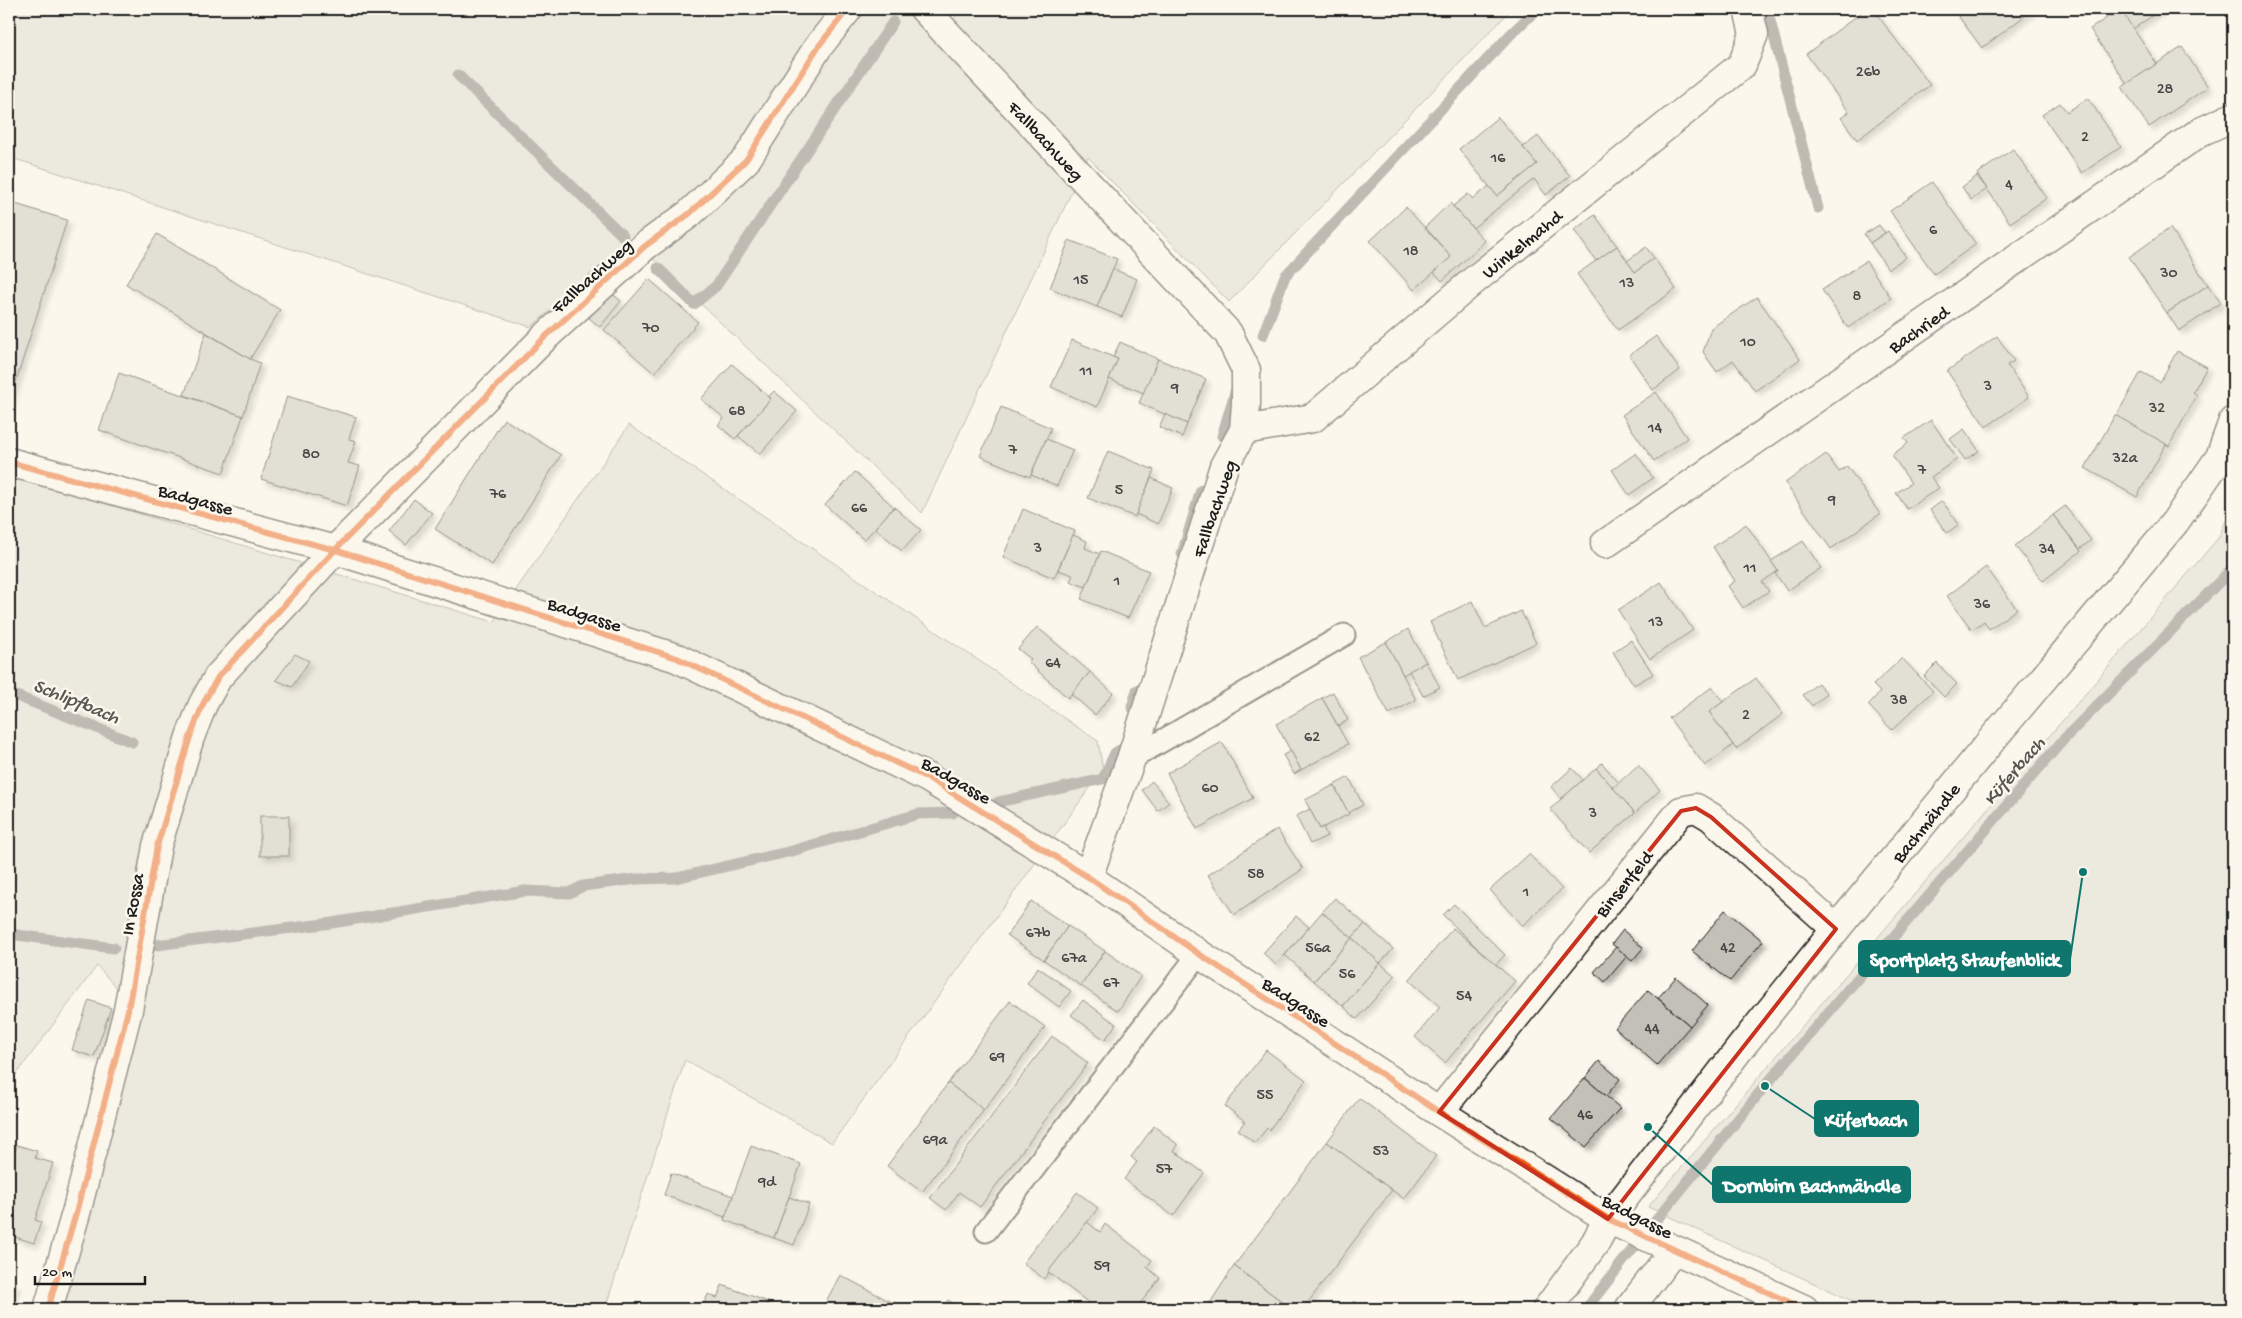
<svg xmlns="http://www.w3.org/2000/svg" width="2242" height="1318" viewBox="0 0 2242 1318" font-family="'Gochi Hand',sans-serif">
  <defs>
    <filter id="shadow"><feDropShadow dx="4.5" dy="4.5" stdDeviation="2.5" flood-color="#0004"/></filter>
  </defs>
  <rect width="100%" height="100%" fill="#fbf7ec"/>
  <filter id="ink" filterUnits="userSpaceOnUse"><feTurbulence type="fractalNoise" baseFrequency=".02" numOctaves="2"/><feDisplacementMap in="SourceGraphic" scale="10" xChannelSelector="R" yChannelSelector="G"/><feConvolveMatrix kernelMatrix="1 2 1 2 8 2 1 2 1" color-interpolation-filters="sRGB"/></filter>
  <g filter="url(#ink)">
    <g fill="#dad7ce" stroke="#7b7a75">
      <polygon points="9,9 916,9 939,36 962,9 1512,9 1229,302 1088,157 922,513 632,239 531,327 9,157"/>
      <polygon points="629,425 1098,741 1103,770 832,1143 685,1060 605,1309 56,1309 136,1010 97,966 9,1084 9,474 494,622"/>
      <polygon points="2233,504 2233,1309 1870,1309 1648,1207 2219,537"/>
    </g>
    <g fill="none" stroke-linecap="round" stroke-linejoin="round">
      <g stroke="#74726e" stroke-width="11">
        <polyline points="1767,9 1818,208"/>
        <polyline points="458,75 623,236"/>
        <polyline points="658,268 694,304 716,286 893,22"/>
        <polyline points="1263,335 1285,276 1511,34 1537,9"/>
        <polyline points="1222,436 1236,389"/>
        <polyline points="1182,554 1201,490"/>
        <polyline points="9,693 132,742"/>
        <polyline points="1132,707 1137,690"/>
        <polyline points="998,802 1103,779 1115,753 1120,750"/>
        <polyline points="9,934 114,948"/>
        <polyline points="148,946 332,923 525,891 569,893 583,886 637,879 676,878 792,851 918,814 953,813"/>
        <polyline points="1586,1309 1624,1260 1765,1086 2064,739 2233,568"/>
      </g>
    </g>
    <g fill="#c3c0b8" stroke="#1c1c1c" filter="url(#shadow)">
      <polygon points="1866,9 1873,9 1930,85 1857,140 1841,118 1849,112 1806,54"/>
      <polygon points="1953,9 2034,9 1982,48"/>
      <polygon points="2120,9 2157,9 2159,11 2133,29"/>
      <polygon points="2120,9 2157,64 2127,84 2090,29"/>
      <polygon points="2182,47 2208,87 2149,127 2122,87"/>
      <polygon points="2088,98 2121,147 2082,173 2042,115 2060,103 2067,112"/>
      <polygon points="1498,117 1537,164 1497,196 1459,149"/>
      <polygon points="1538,136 1570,176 1546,195 1534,179 1473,228 1453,206 1468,194 1473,199 1489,186 1497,196 1537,164 1523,147"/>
      <polygon points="2013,149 2047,198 2010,223 1977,174"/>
      <polygon points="1977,176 1987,189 1971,200 1962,187"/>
      <polygon points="1932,182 1976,244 1934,274 1890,211"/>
      <polygon points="9,202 67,220 9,403"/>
      <polygon points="1450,203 1485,241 1442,281 1434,272 1451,257 1425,227"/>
      <polygon points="1406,207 1451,257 1414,290 1370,241"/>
      <polygon points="1595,215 1617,246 1596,261 1574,230"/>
      <polygon points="1879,225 1885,233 1870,243 1864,234"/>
      <polygon points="2170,228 2208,285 2167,313 2129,257"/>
      <polygon points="1888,231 1906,257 1888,269 1870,243"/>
      <polygon points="157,234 280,310 250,359 126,284"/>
      <polygon points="1069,240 1117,259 1097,307 1050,288"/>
      <polygon points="1617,246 1635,272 1654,258 1676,289 1618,330 1577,274"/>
      <polygon points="1646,247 1654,258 1635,272 1627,261"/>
      <polygon points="1866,261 1891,298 1848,328 1822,290"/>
      <polygon points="1113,269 1137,279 1122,317 1097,307"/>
      <polygon points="649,279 698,322 654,373 604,330"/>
      <polygon points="2208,285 2221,303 2179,331 2167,313"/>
      <polygon points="610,292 621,301 600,327 589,318"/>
      <polygon points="1757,297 1800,359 1755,391 1733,360 1717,372 1703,352 1711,328"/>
      <polygon points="206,333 250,359 260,363 243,416 184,395"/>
      <polygon points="1656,336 1680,370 1653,390 1629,355"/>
      <polygon points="1997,336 2014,361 2007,365 2029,397 1986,427 1947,371"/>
      <polygon points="1072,340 1118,359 1097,407 1051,387"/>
      <polygon points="1120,342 1158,359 1144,393 1109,379 1118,359 1113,357"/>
      <polygon points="2177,351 2207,367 2193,392 2197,395 2169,446 2116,416 2141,372 2160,382"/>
      <polygon points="1158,359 1206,379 1187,424 1139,403"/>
      <polygon points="732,364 771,399 735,439 718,425 724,418 701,399"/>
      <polygon points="119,373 243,416 223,473 99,430"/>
      <polygon points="774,391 797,411 760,454 738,436 771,399 769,396"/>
      <polygon points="1656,392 1687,438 1654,461 1622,415"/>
      <polygon points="287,396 356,417 349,439 356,441 348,463 360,466 347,506 261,479"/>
      <polygon points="1001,407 1051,428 1030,477 980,456"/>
      <polygon points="1165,414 1187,424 1182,437 1159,427"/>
      <polygon points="2115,415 2166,444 2137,497 2085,468"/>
      <polygon points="504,419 561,455 492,565 435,529"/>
      <polygon points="1931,420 1957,459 1931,477 1939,488 1907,509 1896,493 1911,483 1892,455 1908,443 1904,438"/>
      <polygon points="1964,429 1979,451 1965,460 1950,439"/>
      <polygon points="1046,439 1073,450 1057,486 1031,475"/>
      <polygon points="1108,451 1154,470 1135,517 1088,498"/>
      <polygon points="1636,453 1653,478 1629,495 1612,470"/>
      <polygon points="1826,454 1839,472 1847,466 1880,514 1831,549 1785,483"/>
      <polygon points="855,472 894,507 864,540 825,505"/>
      <polygon points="1151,478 1173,488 1158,524 1136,514"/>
      <polygon points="414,499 432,513 406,545 389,531"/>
      <polygon points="1942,501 1959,524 1947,533 1930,510"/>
      <polygon points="2065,506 2091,540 2080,549 2053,515"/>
      <polygon points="894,507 921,530 902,551 875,528"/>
      <polygon points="1023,509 1075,531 1054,578 1003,557"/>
      <polygon points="2053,515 2081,551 2043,581 2015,546"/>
      <polygon points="1746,524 1778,571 1762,582 1769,591 1743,608 1728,586 1735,581 1713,547"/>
      <polygon points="1073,535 1087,541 1085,548 1100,554 1086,587 1070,581 1073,575 1058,570"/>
      <polygon points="1803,541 1821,568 1787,591 1775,573 1778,571 1771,561"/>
      <polygon points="1101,551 1149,571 1128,618 1081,599"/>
      <polygon points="1986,567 2017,609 1989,629 1984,621 1972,630 1947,596"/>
      <polygon points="1661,582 1693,630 1650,659 1618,610"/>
      <polygon points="1472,601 1485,628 1521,611 1536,643 1458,680 1430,622"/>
      <polygon points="1037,627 1090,672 1068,698 1028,662 1031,659 1018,649"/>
      <polygon points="1408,629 1426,662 1403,675 1386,642"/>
      <polygon points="1631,640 1653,674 1634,685 1613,652"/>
      <polygon points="1386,642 1416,700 1389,714 1358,657"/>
      <polygon points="295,654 309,661 292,687 276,680"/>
      <polygon points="1902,658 1933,691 1892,730 1868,705 1880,692 1873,685"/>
      <polygon points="1426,662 1440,687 1423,696 1409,671"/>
      <polygon points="1937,663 1957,684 1944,697 1924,676"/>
      <polygon points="1090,672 1113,693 1095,715 1071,694"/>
      <polygon points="1756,678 1783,714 1736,749 1709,712"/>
      <polygon points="1818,683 1827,694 1812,706 1803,695"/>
      <polygon points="1712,687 1723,702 1709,712 1733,745 1705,766 1669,718"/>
      <polygon points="1333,692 1348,720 1338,726 1322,698"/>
      <polygon points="1322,698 1348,744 1301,770 1276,724"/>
      <polygon points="1222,742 1253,798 1197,829 1167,773"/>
      <polygon points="1291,751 1301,770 1294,774 1283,755"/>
      <polygon points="1602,763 1619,783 1613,788 1596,768"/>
      <polygon points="1638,765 1660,790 1635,813 1613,788"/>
      <polygon points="1572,768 1583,780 1561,799 1551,787"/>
      <polygon points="1596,768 1635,813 1589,853 1550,809"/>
      <polygon points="1349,777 1363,805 1348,813 1334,785"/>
      <polygon points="1152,781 1169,802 1158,811 1142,790"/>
      <polygon points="1334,785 1349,814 1320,829 1305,800"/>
      <polygon points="1310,809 1320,829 1323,827 1327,836 1310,844 1296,816"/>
      <rect x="260" y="816" width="29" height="40"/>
      <polygon points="1277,829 1303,869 1234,915 1208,875"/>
      <polygon points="1529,854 1562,889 1522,926 1490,890"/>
      <polygon points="1335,898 1365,924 1352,938 1322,912"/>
      <polygon points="1031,901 1068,926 1044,960 1007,935"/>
      <polygon points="1454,904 1505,955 1495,965 1443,915"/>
      <polygon points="1725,910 1763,941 1730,981 1692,951"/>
      <polygon points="1322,912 1352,938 1314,981 1285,955"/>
      <polygon points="1296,916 1309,927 1276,965 1263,953"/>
      <polygon points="1365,924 1393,949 1380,963 1352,938"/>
      <polygon points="1068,926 1105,951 1081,986 1044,960"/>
      <polygon points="1453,928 1515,981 1445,1063 1415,1037 1440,1007 1409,980"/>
      <polygon points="1623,930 1643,948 1632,961 1612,944"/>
      <polygon points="1352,938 1380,963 1343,1006 1314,981"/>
      <polygon points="1616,947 1627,956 1605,982 1594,972"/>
      <polygon points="1105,951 1141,976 1118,1011 1081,986"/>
      <polygon points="1380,963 1395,976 1357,1019 1343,1006"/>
      <polygon points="1038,967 1071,991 1059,1007 1027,983"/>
      <polygon points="1676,977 1708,1005 1690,1026 1658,998"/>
      <polygon points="1648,990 1690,1026 1657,1065 1615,1028"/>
      <polygon points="89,1000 111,1008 94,1057 72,1050"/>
      <polygon points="1083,1000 1116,1024 1105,1040 1071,1015"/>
      <polygon points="1010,1001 1045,1027 984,1110 948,1083"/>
      <polygon points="1052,1036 1088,1063 980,1207 959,1192 946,1210 930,1198"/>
      <polygon points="1266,1050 1306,1080 1269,1130 1267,1128 1255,1143 1238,1130 1245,1121 1225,1106"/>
      <polygon points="1599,1061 1620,1079 1606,1096 1585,1078"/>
      <polygon points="1585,1078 1620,1108 1586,1147 1551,1118"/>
      <polygon points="948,1083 984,1110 922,1192 887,1166"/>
      <polygon points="1359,1098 1436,1156 1404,1199 1327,1142"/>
      <polygon points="1154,1126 1178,1145 1174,1151 1204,1173 1173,1216 1124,1179 1137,1162 1131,1157"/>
      <polygon points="1327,1142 1392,1190 1303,1309 1292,1309 1234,1266"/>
      <polygon points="17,1145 37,1151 35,1158 53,1163 35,1220 41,1222 34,1243 9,1235 9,1150 15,1152"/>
      <polygon points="751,1146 801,1164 774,1238 724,1220"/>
      <polygon points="671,1173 733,1196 725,1217 664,1195"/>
      <polygon points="1077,1192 1098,1208 1044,1279 1023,1263"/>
      <polygon points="789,1197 809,1204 794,1245 774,1238"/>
      <polygon points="1087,1222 1100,1232 1105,1224 1152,1260 1147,1267 1160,1278 1136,1309 1097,1309 1048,1272"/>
      <polygon points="1234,1266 1292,1309 1206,1309"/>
      <polygon points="840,1275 893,1303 890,1309 822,1309"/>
      <polygon points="9,1282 16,1284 9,1307"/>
      <polygon points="722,1285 768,1302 765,1309 702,1309 708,1294 717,1298"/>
      <polygon points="948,1300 959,1307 962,1309 941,1309"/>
      <polygon points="1354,1301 1365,1309 1347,1309"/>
    </g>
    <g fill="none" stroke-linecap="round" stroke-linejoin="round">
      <g stroke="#1c1c1c" stroke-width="25">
        <g id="lane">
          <polyline points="1131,759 1344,635"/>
          <polyline points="986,1231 1199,954"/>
        </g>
      </g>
      <g stroke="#1c1c1c" stroke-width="31">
        <g id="street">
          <polyline points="924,9 1228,333 1246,370 1246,403 1244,430 1224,466 1131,759 1088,877"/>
          <polyline points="1244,430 1313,418 1472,282 1742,65 1754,34 1748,9"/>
          <polyline points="9,462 335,550 677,658 928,778 1088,877 1199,954 1439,1112 1608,1219 1804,1309"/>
          <polyline points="1605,544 2200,132 2233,117"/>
          <polyline points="1439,1112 1681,811 1696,808 1711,817 1836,929"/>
          <polyline points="48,1309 76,1213 128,1010 157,846 190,737 203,704 218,677 335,550 544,338 645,246 689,214 746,160 818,47 848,9"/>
          <polyline points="1547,1309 1595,1243 1608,1219 1741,1047 1836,929 1995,736 2175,522 2220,457 2233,421"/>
          <polyline points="1629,1309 1674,1250"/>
        </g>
      </g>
      <use href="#lane" stroke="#fbf7ec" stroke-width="21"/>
      <use href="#street" stroke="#fbf7ec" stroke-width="28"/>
      <g stroke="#fbf7ec" stroke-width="9">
        <g id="cycleway">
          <polyline points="9,462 335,550 677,658 928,778 1088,877 1199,954 1439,1112 1608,1219 1804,1309"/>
          <polyline points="48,1309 76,1213 128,1010 157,846 190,737 203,704 218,677 335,550 544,338 645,246 689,214 746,160 818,47 848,9"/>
        </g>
      </g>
      <use href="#cycleway" stroke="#e8590c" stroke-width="6"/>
    </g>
  </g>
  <path d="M0 0H2242V1318H0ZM 1696,808 L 1711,817 L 1836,929 L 1608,1219 L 1439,1112 L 1681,811 Z" fill="#fbf7ec" fill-opacity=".55" fill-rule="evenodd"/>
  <path fill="none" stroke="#c8321e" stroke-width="4" stroke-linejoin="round" d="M 1696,808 L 1711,817 L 1836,929 L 1608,1219 L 1439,1112 L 1681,811 Z"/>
  <g text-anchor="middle" stroke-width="5" stroke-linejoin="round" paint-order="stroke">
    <g font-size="16" fill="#464543">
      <text x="1868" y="76">26b</text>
      <text x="2165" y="93">28</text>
      <text x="2085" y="141">2</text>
      <text x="1498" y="162">16</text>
      <text x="2009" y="189">4</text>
      <text x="1933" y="234">6</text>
      <text x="1411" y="255">18</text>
      <text x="2169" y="277">30</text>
      <text x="1081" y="284">15</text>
      <text x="1627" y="287">13</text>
      <text x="1857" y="300">8</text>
      <text x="651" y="332">70</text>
      <text x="1748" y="346">10</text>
      <text x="1086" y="375">11</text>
      <text x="1988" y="390">3</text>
      <text x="1175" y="392">9</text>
      <text x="2157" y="412">32</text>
      <text x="737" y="415">68</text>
      <text x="1655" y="432">14</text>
      <text x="1013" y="454">7</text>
      <text x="311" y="458">80</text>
      <text x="2125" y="462">32a</text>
      <text x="1922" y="474">7</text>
      <text x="1119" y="494">5</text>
      <text x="498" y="498">76</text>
      <text x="1832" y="504">9</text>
      <text x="859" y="512">66</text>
      <text x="1038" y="552">3</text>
      <text x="2047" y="553">34</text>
      <text x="1750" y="572">11</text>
      <text x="1117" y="585">1</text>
      <text x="1982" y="608">36</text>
      <text x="1656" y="626">13</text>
      <text x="1053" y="667">64</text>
      <text x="1899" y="704">38</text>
      <text x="1746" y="719">2</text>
      <text x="1312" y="741">62</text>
      <text x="1210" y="792">60</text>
      <text x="1593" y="817">3</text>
      <text x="1256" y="878">58</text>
      <text x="1526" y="896">1</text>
      <text x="1038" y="937">67b</text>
      <text x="1318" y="952">56a</text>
      <text x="1728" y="952">42</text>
      <text x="1074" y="962">67a</text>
      <text x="1347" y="978">56</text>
      <text x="1111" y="987">67</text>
      <text x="1464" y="1000">54</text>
      <text x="1652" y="1033">44</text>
      <text x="997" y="1061">69</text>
      <text x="1265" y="1099">55</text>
      <text x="1585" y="1119">46</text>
      <text x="935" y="1144">69a</text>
      <text x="1381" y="1155">53</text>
      <text x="1164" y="1173">57</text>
      <text x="767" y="1186">9d</text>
      <text x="1102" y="1270">59</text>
    </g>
    <g font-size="19" fill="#1c1c1c" stroke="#fbf7ec">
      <text transform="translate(1047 140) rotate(47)" y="7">Fallbachweg</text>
      <text transform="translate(1521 243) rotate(-39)" y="7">Winkelmahd</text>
      <text transform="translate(591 275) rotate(-42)" y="7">Fallbachweg</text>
      <text transform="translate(1918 328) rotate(-35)" y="7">Bachried</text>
      <text transform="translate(196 498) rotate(15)" y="7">Badgasse</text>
      <text transform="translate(1213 508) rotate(-71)" y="7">Fallbachweg</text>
      <text transform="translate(585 613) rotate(18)" y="7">Badgasse</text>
      <text transform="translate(957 779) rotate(30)" y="7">Badgasse</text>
      <text transform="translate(1925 822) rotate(-51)" y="7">Bachmähdle</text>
      <text transform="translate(1623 883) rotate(-51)" y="7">Binsenfeld</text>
      <text transform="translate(131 904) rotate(-80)" y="7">In Rossa</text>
      <text transform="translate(1297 1001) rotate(33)" y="7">Badgasse</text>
      <text transform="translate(1638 1215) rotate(27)" y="7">Badgasse</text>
    </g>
    <g font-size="20" font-style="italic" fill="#575653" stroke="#fbf7ec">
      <text transform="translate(77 700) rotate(22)" y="7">Schlipfbach</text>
      <text transform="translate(2013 770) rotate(-49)" y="7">Küferbach</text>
    </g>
  </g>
  <path fill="none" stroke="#0f766e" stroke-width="2" d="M2083 872L2070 959M1765 1086L1815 1119M1648 1127L1713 1185"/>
  <g fill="#0f766e" stroke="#fbf7ec" stroke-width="2">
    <circle cx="2083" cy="872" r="5"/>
    <circle cx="1765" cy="1086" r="5"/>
    <circle cx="1648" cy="1127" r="5"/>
  </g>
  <g fill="#0f766e" stroke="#0f766e" stroke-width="2">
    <rect x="1859" y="941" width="211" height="35" rx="5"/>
    <rect x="1815" y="1101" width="103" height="35" rx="5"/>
    <rect x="1713" y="1167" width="197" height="35" rx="5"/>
  </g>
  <g font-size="20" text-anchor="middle" font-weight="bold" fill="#fff">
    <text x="1965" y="966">Sportplatz Staufenblick</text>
    <text x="1866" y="1126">Küferbach</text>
    <text x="1812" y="1192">Dornbirn Bachmähdle</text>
  </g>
  <rect width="2242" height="1318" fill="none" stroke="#fbf7ec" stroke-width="30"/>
  <rect x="15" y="15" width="2212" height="1288" fill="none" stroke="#1c1c1c" stroke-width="2" filter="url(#ink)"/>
  <path d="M35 1276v8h110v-8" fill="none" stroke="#1c1c1c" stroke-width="2.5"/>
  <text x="42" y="1276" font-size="15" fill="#1c1c1c" stroke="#fbf7ec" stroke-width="4" paint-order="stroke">20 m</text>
</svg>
